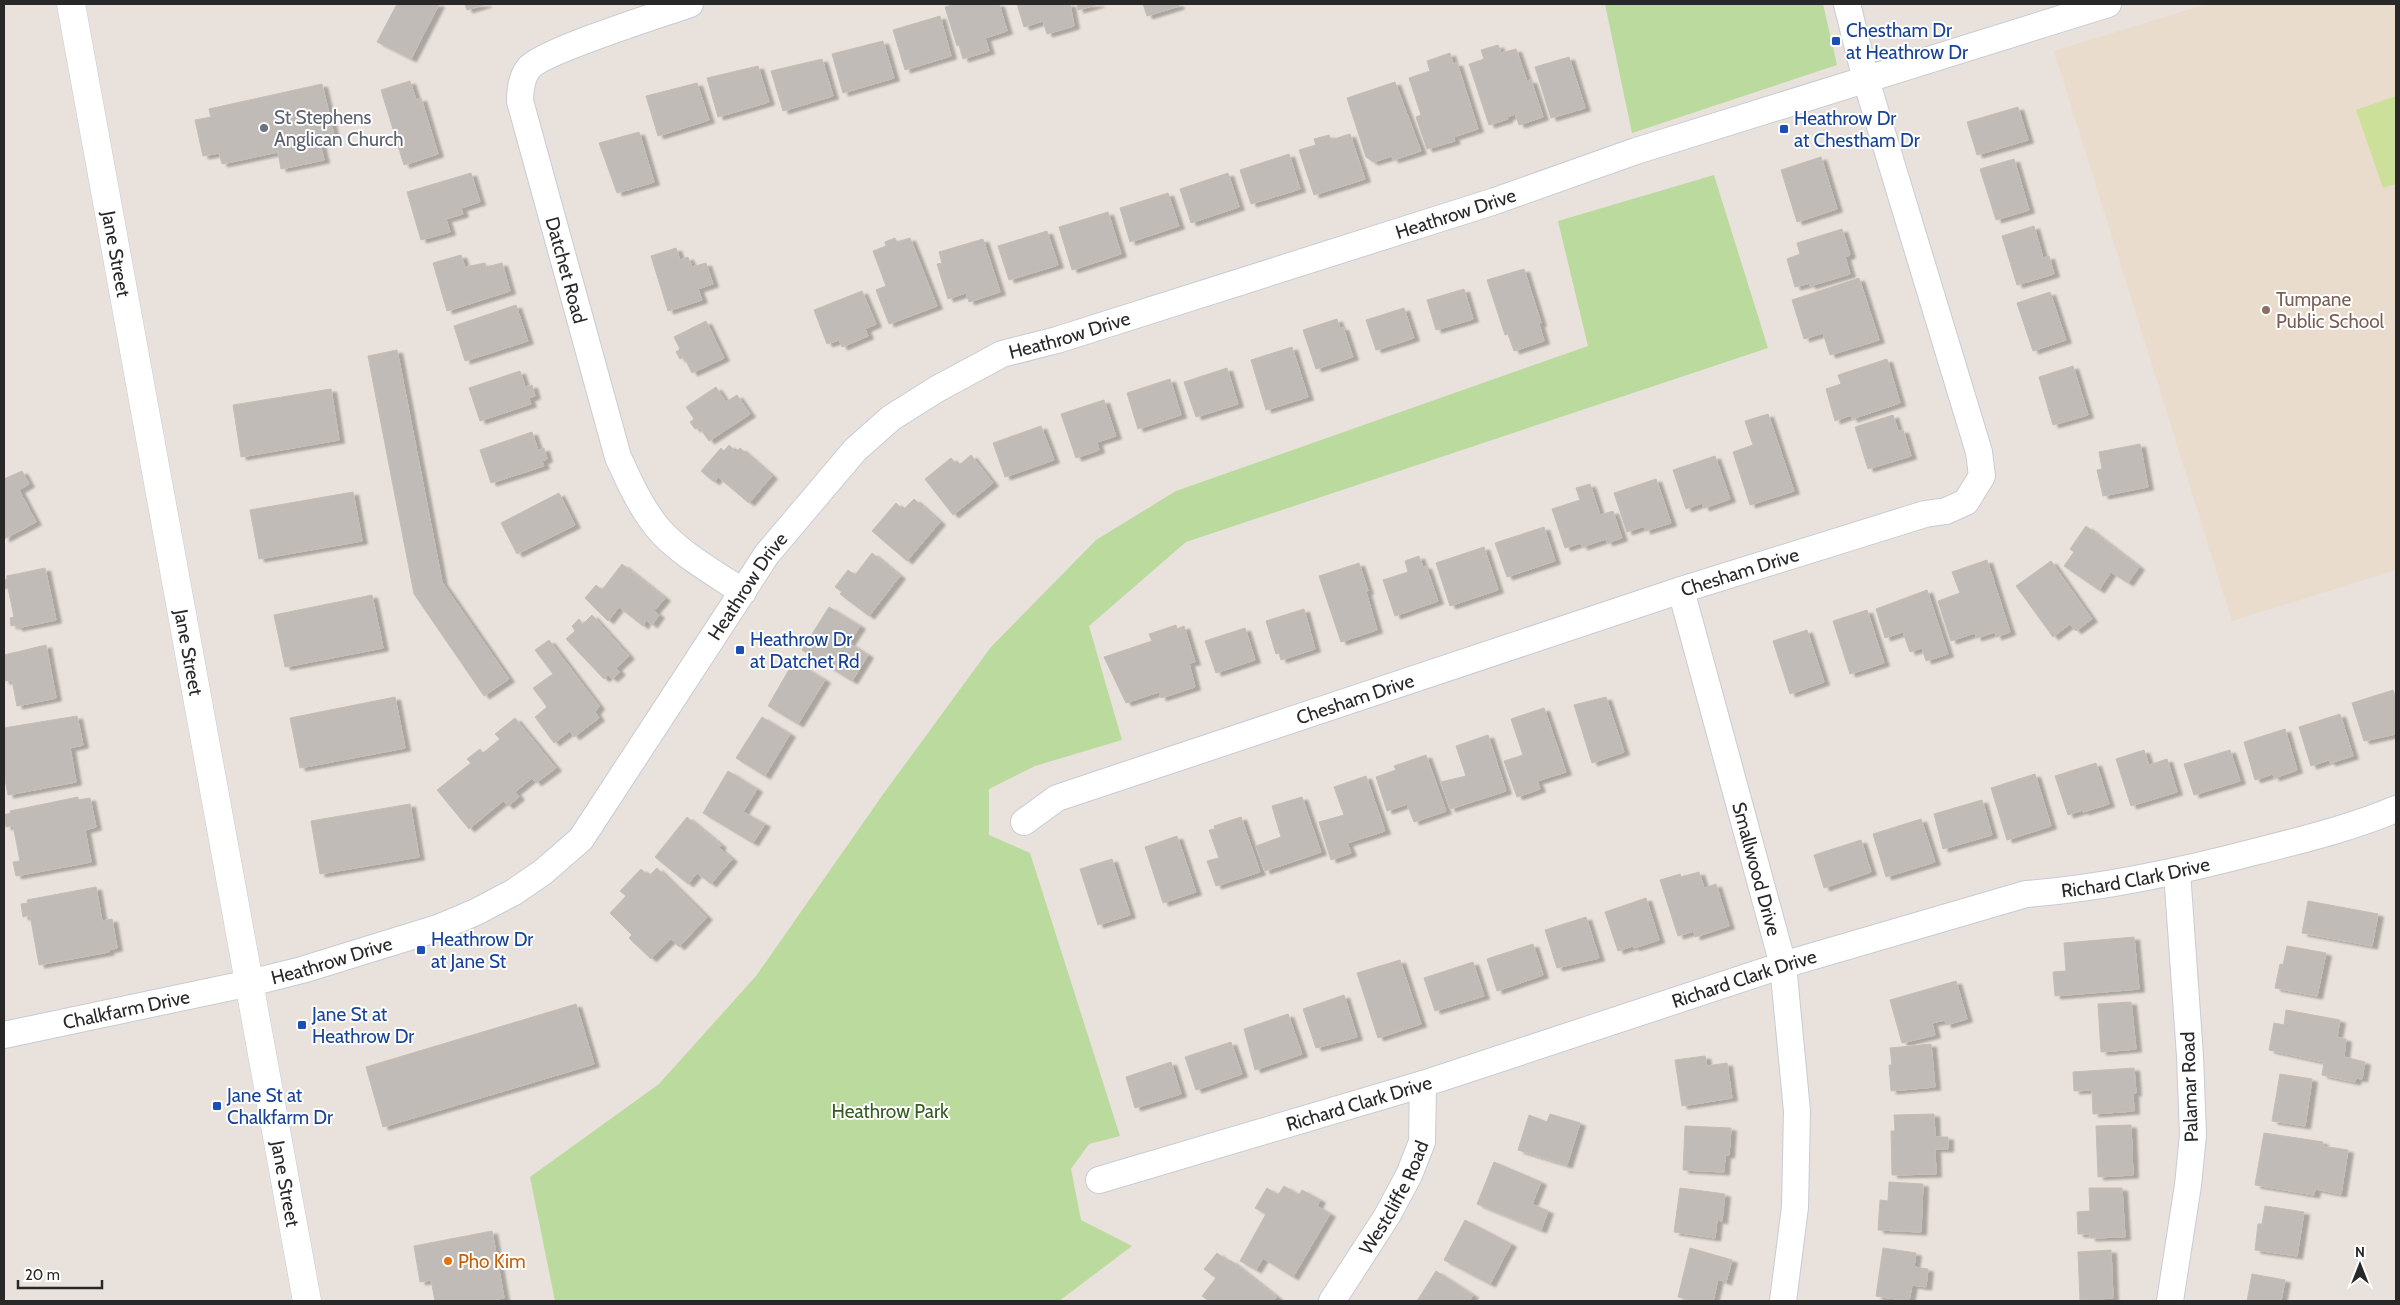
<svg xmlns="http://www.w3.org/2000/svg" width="2400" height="1305" viewBox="0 0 2400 1305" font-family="Cabin,sans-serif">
  <defs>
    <filter id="shadow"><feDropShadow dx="5.5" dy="3" stdDeviation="1" flood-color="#0004"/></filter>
  </defs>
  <rect width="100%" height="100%" fill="#e9e1db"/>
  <polygon fill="#e9dccc" points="2207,4 2396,4 2396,570 2232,621 2054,51"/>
  <g fill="#bbda9e">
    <polygon points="1605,4 1823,4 1837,65 1632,133"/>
    <polygon points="1714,175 1768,348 1186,542 1089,626 1122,740 1035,766 989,789 989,835 1030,853 1120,1136 1089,1144 1071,1169 1081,1220 1132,1246 1059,1301 555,1301 530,1177 659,1084 756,976 884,793 991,647 1096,540 1176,491 1588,346 1558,221"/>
  </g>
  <polygon fill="#cde09a" points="2396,96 2396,184 2383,188 2356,110"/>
  <g fill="#c1bbb8" stroke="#c4bdb6" filter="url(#shadow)">
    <polygon points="397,4 439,4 411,59 377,42"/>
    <polygon points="465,4 486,4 467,10"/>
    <polygon points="956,4 999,4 1007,31 985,38 989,51 963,59 959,45 957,46 945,7"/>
    <polygon points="1017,4 1070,4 1074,26 1047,34 1043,21 1024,27"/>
    <polygon points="1077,4 1099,4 1078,10"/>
    <polygon points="1143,4 1178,4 1179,6 1147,16"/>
    <polygon points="940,16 951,56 905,70 893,30"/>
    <polygon points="883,41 894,78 843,93 832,54"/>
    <polygon points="1498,45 1501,53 1516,49 1527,81 1531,80 1543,117 1519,125 1515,114 1507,117 1508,119 1489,125 1469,64 1484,59 1481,50"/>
    <polygon points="1450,53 1453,64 1457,63 1478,129 1453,137 1455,141 1427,149 1416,117 1421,115 1409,78 1430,71 1427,61"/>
    <polygon points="1569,57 1585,108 1551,118 1535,67"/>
    <polygon points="822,59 833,96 783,111 771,71"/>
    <polygon points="758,66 769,102 718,117 707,78"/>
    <polygon points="410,81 416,100 421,98 438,154 404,165 381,90"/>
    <polygon points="1395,82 1421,151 1393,160 1392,156 1373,162 1366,157 1347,98"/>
    <polygon points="697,83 709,120 658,136 646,96"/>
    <polygon points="322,84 334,135 319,138 324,160 281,169 278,152 222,164 219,153 203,156 195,120 211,117 209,109"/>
    <polygon points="2018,107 2028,140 1977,155 1967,122"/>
    <polygon points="639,132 654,182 617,193 599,143"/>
    <polygon points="1350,134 1365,179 1314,195 1299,150 1316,145 1314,139 1329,135 1331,140"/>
    <polygon points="1289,154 1300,189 1251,204 1240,170"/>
    <polygon points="1821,157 1837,209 1797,222 1781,170"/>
    <polygon points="2014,159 2029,210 1996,220 1980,169"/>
    <polygon points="471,173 480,202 461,208 463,214 446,219 450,232 421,240 407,192"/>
    <polygon points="1228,173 1239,207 1191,223 1180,189"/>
    <polygon points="1168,193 1179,226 1130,242 1120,208"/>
    <polygon points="1108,212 1121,254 1072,270 1059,227"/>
    <polygon points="2034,226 2043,258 2049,256 2054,274 2017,285 2002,236"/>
    <polygon points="1842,229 1850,255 1845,257 1850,274 1810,286 1810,283 1795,287 1787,259 1800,254 1797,243"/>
    <polygon points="1047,231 1058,265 1009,280 998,246"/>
    <polygon points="895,238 897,242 910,238 937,306 889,324 876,290 886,286 873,251 886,246 885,242"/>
    <polygon points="983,239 1000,292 969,302 966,293 948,299 937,264 942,263 939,252"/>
    <polygon points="676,248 680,260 688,257 692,267 706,263 713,284 698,289 702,300 668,311 651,256"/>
    <polygon points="461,255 465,267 485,263 486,267 502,263 510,291 447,311 433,263"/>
    <polygon points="1524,269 1541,323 1539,324 1544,341 1514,351 1508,334 1505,335 1487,280"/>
    <polygon points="1859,278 1879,340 1830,355 1823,333 1804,339 1792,300"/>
    <polygon points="1464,289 1473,319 1436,330 1427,300"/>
    <polygon points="862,291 876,324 865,329 868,336 842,347 839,340 827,344 814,310"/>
    <polygon points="2050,292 2066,340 2033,351 2017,303"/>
    <polygon points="516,305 528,341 465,361 454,326"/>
    <polygon points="1404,308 1414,338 1376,350 1366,320"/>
    <polygon points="1337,319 1340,328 1343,327 1353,357 1316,369 1303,330"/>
    <polygon points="706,321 724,358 692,373 684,357 680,359 676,352 680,349 674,337"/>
    <polygon points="1292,347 1308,397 1266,410 1251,360"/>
    <polygon points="397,350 442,582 509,679 484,696 414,594 368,356"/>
    <polygon points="1887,359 1900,403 1852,419 1851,415 1835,421 1826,389 1841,384 1838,375"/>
    <polygon points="2073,366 2088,415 2053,425 2039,377"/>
    <polygon points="1227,368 1238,404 1196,417 1184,382"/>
    <polygon points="520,371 525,387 532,385 535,396 529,398 531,404 480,421 469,388"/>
    <polygon points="1170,379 1181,415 1138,429 1127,393"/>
    <polygon points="716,387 726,402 737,395 750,414 709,441 699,427 695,429 690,422 694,419 686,407"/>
    <polygon points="331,389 339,440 241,457 233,405"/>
    <polygon points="1104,400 1116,436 1097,442 1099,450 1076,458 1061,414"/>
    <polygon points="1768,414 1794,491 1750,505 1733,452 1753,445 1745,421"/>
    <polygon points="1893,415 1898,431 1903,430 1911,456 1868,469 1855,427"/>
    <polygon points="1041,426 1054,460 1005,477 993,443"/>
    <polygon points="532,432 538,450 544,448 547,459 542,461 544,466 491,483 480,450"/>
    <polygon points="2140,444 2148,487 2103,496 2097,470 2102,469 2099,452"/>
    <polygon points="729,445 736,452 740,448 772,476 749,503 718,477 714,482 701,471 721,448 724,451"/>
    <polygon points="971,455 993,483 953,515 925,479 951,458 958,466"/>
    <polygon points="1715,456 1730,499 1704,508 1702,503 1686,509 1673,470"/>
    <polygon points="22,471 29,484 19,490 36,522 4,539 4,479"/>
    <polygon points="1656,479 1671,523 1645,531 1644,526 1627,532 1614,493"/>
    <polygon points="1590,484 1600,515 1613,511 1622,538 1607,543 1606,539 1582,547 1581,543 1565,548 1552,509 1580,500 1576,488"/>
    <polygon points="353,492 362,541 259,559 250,510"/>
    <polygon points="559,493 575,525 517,554 501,523"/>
    <polygon points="914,499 940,522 907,561 872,531 896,503 903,510"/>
    <polygon points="2086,526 2139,567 2128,583 2111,572 2099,590 2064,566 2074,552 2070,549"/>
    <polygon points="1544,527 1555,561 1507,577 1495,543"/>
    <polygon points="1484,547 1498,590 1450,606 1436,563"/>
    <polygon points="872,553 900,576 869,616 840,594 842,592 835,587 848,570 855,575"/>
    <polygon points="1419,556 1423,567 1426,566 1438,601 1395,616 1383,580 1408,572 1405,561"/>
    <polygon points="1987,560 2010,632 1996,637 1995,632 1976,638 1975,633 1951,641 1938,601 1960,593 1952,572"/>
    <polygon points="2051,561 2092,619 2076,631 2070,624 2053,637 2016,586"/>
    <polygon points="1359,563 1368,591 1366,592 1377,630 1341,642 1319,576"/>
    <polygon points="622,564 665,598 654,611 659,615 652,625 646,620 643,626 619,607 608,621 585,598 596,585 602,590"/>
    <polygon points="45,568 56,620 17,628 16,625 11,626 10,618 14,617 8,588 4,589 4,580 7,579 7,576"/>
    <polygon points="1927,590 1948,654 1926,661 1922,648 1910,652 1903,632 1885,638 1876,609"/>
    <polygon points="372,595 383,648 285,667 274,615"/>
    <polygon points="829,607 860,626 849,643 868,655 852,681 802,650"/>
    <polygon points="1304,609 1315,649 1281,660 1279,653 1276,654 1266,621"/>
    <polygon points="1867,610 1884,663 1850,674 1833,621"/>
    <polygon points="592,615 629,656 616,668 620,672 612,679 608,675 604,679 566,639 575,631 572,626 579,619 583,624"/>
    <polygon points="1176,625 1177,629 1184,626 1195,662 1189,663 1195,687 1161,698 1159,692 1126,703 1104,657 1152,641 1149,634"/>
    <polygon points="1245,628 1255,660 1216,673 1205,641"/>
    <polygon points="1807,630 1824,682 1790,694 1773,641"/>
    <polygon points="549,640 599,706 595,712 599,718 574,737 570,731 554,743 535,717 547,707 533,688 553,674 535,650"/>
    <polygon points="46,645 56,698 17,706 12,680 4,681 4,655"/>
    <polygon points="794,661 825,680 798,724 768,706"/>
    <polygon points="2393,690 2396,700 2396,734 2364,741 2352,703"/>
    <polygon points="395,697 405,748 300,768 290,718"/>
    <polygon points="1606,697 1624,752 1592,763 1574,705"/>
    <polygon points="1544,708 1566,772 1537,781 1540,789 1517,797 1504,761 1523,755 1511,719"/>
    <polygon points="2340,714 2353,756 2330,763 2329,760 2311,766 2299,727"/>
    <polygon points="77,716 83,745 70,748 76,782 8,795 4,774 4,728"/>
    <polygon points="762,717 790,734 765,776 736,758"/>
    <polygon points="515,718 556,768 536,783 532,778 515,792 519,797 508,806 503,801 469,829 437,790 471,763 467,759 480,749 483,753 500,739 495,734"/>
    <polygon points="2285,729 2297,770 2274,778 2273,774 2255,780 2244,742"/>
    <polygon points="1488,735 1506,791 1450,809 1441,782 1466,776 1456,746"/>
    <polygon points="2144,750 2149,765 2167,759 2177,792 2131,806 2116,759"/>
    <polygon points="2230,750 2240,781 2194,795 2184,764"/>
    <polygon points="1426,755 1446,811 1414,822 1407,804 1387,811 1376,777 1396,770 1394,766"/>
    <polygon points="2096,763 2109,804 2083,812 2083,810 2068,815 2055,776"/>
    <polygon points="728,771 757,789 743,812 765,824 753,843 703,813"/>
    <polygon points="2035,774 2051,826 2007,840 1991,788"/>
    <polygon points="1366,776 1385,831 1347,843 1351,853 1331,860 1319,822 1344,815 1334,787"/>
    <polygon points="78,797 78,800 90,798 96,827 85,830 91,862 16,876 13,862 20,861 13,825 6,827 4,815 11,813 10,811"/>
    <polygon points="1302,797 1321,852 1265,871 1256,846 1281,837 1272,806"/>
    <polygon points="1982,800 1992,835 1943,849 1934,814"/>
    <polygon points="410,804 419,857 320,874 311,821"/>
    <polygon points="687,817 721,845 719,848 732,859 711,884 697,873 688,884 655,857"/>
    <polygon points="1241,817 1260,872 1216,886 1207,861 1219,858 1209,830 1215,829 1214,826"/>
    <polygon points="1921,819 1935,862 1886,877 1873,834"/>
    <polygon points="1177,836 1196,892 1163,903 1145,847"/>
    <polygon points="1861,840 1871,872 1824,888 1814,855"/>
    <polygon points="1112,859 1130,915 1098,925 1080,869"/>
    <polygon points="657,868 707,917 679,947 671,939 651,959 629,938 632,935 610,913 626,896 620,891 641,869 649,876"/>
    <polygon points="1699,872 1704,888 1716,884 1729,926 1695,937 1694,931 1678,936 1660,880 1680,874 1681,877"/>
    <polygon points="96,887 102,921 112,919 117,948 108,950 109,952 39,965 30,915 23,917 21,904 28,903 27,900"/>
    <polygon points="1646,898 1659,940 1634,948 1633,946 1618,951 1605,912"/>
    <polygon points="2308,901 2378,914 2372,946 2302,933"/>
    <polygon points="1586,917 1599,958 1557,968 1545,930"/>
    <polygon points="2134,937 2139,989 2055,996 2053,972 2066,971 2064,943"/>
    <polygon points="1533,944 1543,975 1497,991 1487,959"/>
    <polygon points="2287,946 2326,953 2317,996 2275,988 2280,964 2283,965"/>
    <polygon points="1400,960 1421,1024 1378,1038 1357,973"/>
    <polygon points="1473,962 1484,996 1435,1011 1424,978"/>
    <polygon points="1956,981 1967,1019 1946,1025 1945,1020 1932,1023 1935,1035 1902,1043 1890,1000"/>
    <polygon points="1344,995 1357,1037 1316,1048 1303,1009"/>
    <polygon points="2131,1002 2136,1049 2101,1052 2098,1004"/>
    <polygon points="576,1004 594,1064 383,1127 366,1067"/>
    <polygon points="2286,1010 2340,1020 2337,1037 2346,1039 2344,1057 2365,1062 2362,1079 2356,1078 2355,1082 2322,1075 2324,1062 2269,1050 2274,1023 2284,1025"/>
    <polygon points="1288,1014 1302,1054 1255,1070 1244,1029"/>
    <polygon points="1231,1042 1242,1074 1196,1090 1185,1057"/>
    <polygon points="1931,1044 1935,1087 1891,1091 1889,1065 1892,1065 1890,1048"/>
    <polygon points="1705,1056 1707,1066 1727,1063 1732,1098 1682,1106 1675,1060"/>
    <polygon points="1171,1062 1181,1094 1135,1108 1126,1077"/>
    <polygon points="2134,1068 2136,1093 2133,1093 2134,1111 2093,1114 2092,1090 2074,1091 2073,1072"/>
    <polygon points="2280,1074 2312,1079 2305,1126 2272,1121"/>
    <polygon points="1550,1114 1580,1123 1567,1165 1518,1150 1529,1115 1547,1122"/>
    <polygon points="1934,1114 1935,1137 1948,1137 1948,1149 1935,1149 1936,1174 1892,1175 1891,1131 1895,1131 1894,1115"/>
    <polygon points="2131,1125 2133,1175 2098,1177 2096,1126"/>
    <polygon points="1685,1126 1731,1128 1729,1155 1725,1155 1724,1172 1683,1170"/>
    <polygon points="2264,1133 2323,1142 2322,1146 2348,1150 2341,1194 2315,1189 2314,1195 2255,1185"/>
    <polygon points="1494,1162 1541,1182 1532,1204 1548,1211 1541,1230 1477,1204"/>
    <polygon points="1889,1182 1923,1184 1921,1232 1878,1230 1880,1200 1888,1201"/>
    <polygon points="1284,1186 1299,1195 1302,1190 1320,1200 1317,1206 1330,1214 1293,1277 1263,1258 1256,1270 1240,1261 1266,1214 1255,1208 1267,1188 1278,1195"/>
    <polygon points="1680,1188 1725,1194 1722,1221 1717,1220 1715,1238 1674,1232"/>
    <polygon points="2089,1188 2122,1188 2125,1237 2090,1238 2090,1234 2078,1234 2077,1212 2090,1211"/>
    <polygon points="2265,1206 2304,1212 2297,1256 2255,1250 2258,1224 2262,1224"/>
    <polygon points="1465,1220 1511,1244 1490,1284 1444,1260"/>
    <polygon points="492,1231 504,1298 485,1301 435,1301 431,1280 420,1282 414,1246"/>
    <polygon points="1690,1248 1732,1260 1726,1282 1718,1279 1713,1301 1694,1301 1678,1297"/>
    <polygon points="1883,1248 1916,1253 1914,1267 1928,1269 1926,1287 1912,1285 1909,1301 1876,1296"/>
    <polygon points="2111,1250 2113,1298 2080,1300 2078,1252"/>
    <polygon points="1217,1253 1229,1262 1230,1260 1277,1297 1273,1301 1209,1301 1202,1296 1216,1278 1204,1269"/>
    <polygon points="1436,1271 1473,1295 1469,1301 1417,1301"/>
    <polygon points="2252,1274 2285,1280 2281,1301 2247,1301"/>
  </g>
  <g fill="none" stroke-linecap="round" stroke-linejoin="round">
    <g stroke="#c7ccd5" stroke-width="28">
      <g id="street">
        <path id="s1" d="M 690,4 C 662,14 543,51 529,68 C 522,76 520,91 520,101 L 618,457 C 629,481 640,506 657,527 C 677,552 716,574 743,592"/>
        <path id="s2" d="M 1681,590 L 1783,965 L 1797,1111 L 1795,1207 L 1783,1301"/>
        <path id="s3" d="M 1024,822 L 1057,798 L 1681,590 L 1925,514 L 1946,511 L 1966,502 L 1982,476 L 1979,452 L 1866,80 L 1847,4"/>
        <path id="s4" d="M 4,1035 L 250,983 L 302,970 L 438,928 L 476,912 L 514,892 L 543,872 L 581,839 L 767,554 L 855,450 L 891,418 L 937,389 L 1002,354 L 1057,340 L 1495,201 L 1636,151 L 2108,4"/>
        <path id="s5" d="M 1099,1180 L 1423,1084 L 1783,965 L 2026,894 C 2105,888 2182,871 2258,851 C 2305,839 2351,828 2396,809"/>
        <path id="s6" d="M 1332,1301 L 1387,1216 L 1409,1175 L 1422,1142 L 1423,1084"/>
        <polyline points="2170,1301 2188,1185 2193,1135 2190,1056 2177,872"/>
      </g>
    </g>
    <g stroke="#c7ccd5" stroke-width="29">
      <g id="secondary">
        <path id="s7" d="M 71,4 L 307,1301"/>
      </g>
    </g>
    <use href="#street" stroke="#fff" stroke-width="26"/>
    <use href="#secondary" stroke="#fff" stroke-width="28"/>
  </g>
  <g fill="#1a4fb4" stroke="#fff" stroke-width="2">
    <rect x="1831" y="36" width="10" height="10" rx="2.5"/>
    <rect x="1779" y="124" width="10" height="10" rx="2.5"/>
    <rect x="735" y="645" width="10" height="10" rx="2.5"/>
    <rect x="416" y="945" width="10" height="10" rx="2.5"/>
    <rect x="297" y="1020" width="10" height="10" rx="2.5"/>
    <rect x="212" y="1101" width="10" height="10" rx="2.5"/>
  </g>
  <circle fill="#6b7280" stroke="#fff" stroke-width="2" cx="264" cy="128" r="5"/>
  <circle fill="#8d6e63" stroke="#fff" stroke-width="2" cx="2266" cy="310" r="5"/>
  <circle fill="#e8710a" stroke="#fff" stroke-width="2" cx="448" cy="1261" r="5"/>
  <g text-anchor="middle" stroke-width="4" stroke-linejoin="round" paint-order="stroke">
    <g font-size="19" fill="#164399" stroke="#fff" text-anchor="start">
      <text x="1846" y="37">Chestham Dr<tspan x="1846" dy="22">at Heathrow Dr</tspan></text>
      <text x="1794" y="125">Heathrow Dr<tspan x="1794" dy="22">at Chestham Dr</tspan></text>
      <text x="750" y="646">Heathrow Dr<tspan x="750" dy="22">at Datchet Rd</tspan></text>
      <text x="431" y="946">Heathrow Dr<tspan x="431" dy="22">at Jane St</tspan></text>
      <text x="312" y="1021">Jane St at<tspan x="312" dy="22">Heathrow Dr</tspan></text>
      <text x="227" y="1102">Jane St at<tspan x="227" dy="22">Chalkfarm Dr</tspan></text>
    </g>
    <g font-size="19" fill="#5b616d" stroke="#fff" text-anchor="start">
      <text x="274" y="124">St Stephens<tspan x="274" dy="22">Anglican Church</tspan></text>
    </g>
    <g font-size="19" fill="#282828" stroke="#fff">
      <text dy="7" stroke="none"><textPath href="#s4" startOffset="1745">Heathrow Drive</textPath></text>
      <text dy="7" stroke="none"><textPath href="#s7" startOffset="254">Jane Street</textPath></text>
      <text dy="7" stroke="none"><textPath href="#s1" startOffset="384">Datchet Road</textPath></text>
      <text dy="7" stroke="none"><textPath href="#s4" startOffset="1340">Heathrow Drive</textPath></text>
      <text dy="7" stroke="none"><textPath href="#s3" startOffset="760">Chesham Drive</textPath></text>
      <text dy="7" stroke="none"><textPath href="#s4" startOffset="920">Heathrow Drive</textPath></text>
      <text dy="7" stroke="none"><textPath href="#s7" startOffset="659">Jane Street</textPath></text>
      <text dy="7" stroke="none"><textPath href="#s3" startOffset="355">Chesham Drive</textPath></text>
      <text dy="7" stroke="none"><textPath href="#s2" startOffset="289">Smallwood Drive</textPath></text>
      <text dy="7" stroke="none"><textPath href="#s5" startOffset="1081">Richard Clark Drive</textPath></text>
      <text dy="7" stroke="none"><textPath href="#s4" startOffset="336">Heathrow Drive</textPath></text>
      <text dy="7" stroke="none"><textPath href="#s5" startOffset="676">Richard Clark Drive</textPath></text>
      <text dy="7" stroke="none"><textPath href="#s4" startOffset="125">Chalkfarm Drive</textPath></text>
      <text transform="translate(2189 1087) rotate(-92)" y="7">Palamar Road</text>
      <text dy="7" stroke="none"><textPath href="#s5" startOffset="271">Richard Clark Drive</textPath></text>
      <text dy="7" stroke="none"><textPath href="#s7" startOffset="1199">Jane Street</textPath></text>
      <text dy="7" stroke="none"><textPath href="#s6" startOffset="121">Westcliffe Road</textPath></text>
    </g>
    <g font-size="19" fill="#785e54" stroke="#fff" text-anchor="start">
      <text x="2276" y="306">Tumpane<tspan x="2276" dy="22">Public School</tspan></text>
    </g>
    <g font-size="19" fill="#365c21" stroke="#fff">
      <text x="890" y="1118">Heathrow Park</text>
    </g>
    <g font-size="19" fill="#c56008" stroke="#fff" text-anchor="start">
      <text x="458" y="1268">Pho Kim</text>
    </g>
  </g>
  <rect width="2400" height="1305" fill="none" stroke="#282828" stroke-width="10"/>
  <g transform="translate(2360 1265)" stroke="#ffffff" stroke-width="4" paint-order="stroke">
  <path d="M0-4L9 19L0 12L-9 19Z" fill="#282828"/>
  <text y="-8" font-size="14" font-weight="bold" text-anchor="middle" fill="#282828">N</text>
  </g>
  <path d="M18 1280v8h84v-8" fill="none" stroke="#282828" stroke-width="2.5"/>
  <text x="25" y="1280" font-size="15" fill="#282828" stroke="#ffffff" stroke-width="4" paint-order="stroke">20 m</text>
</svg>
